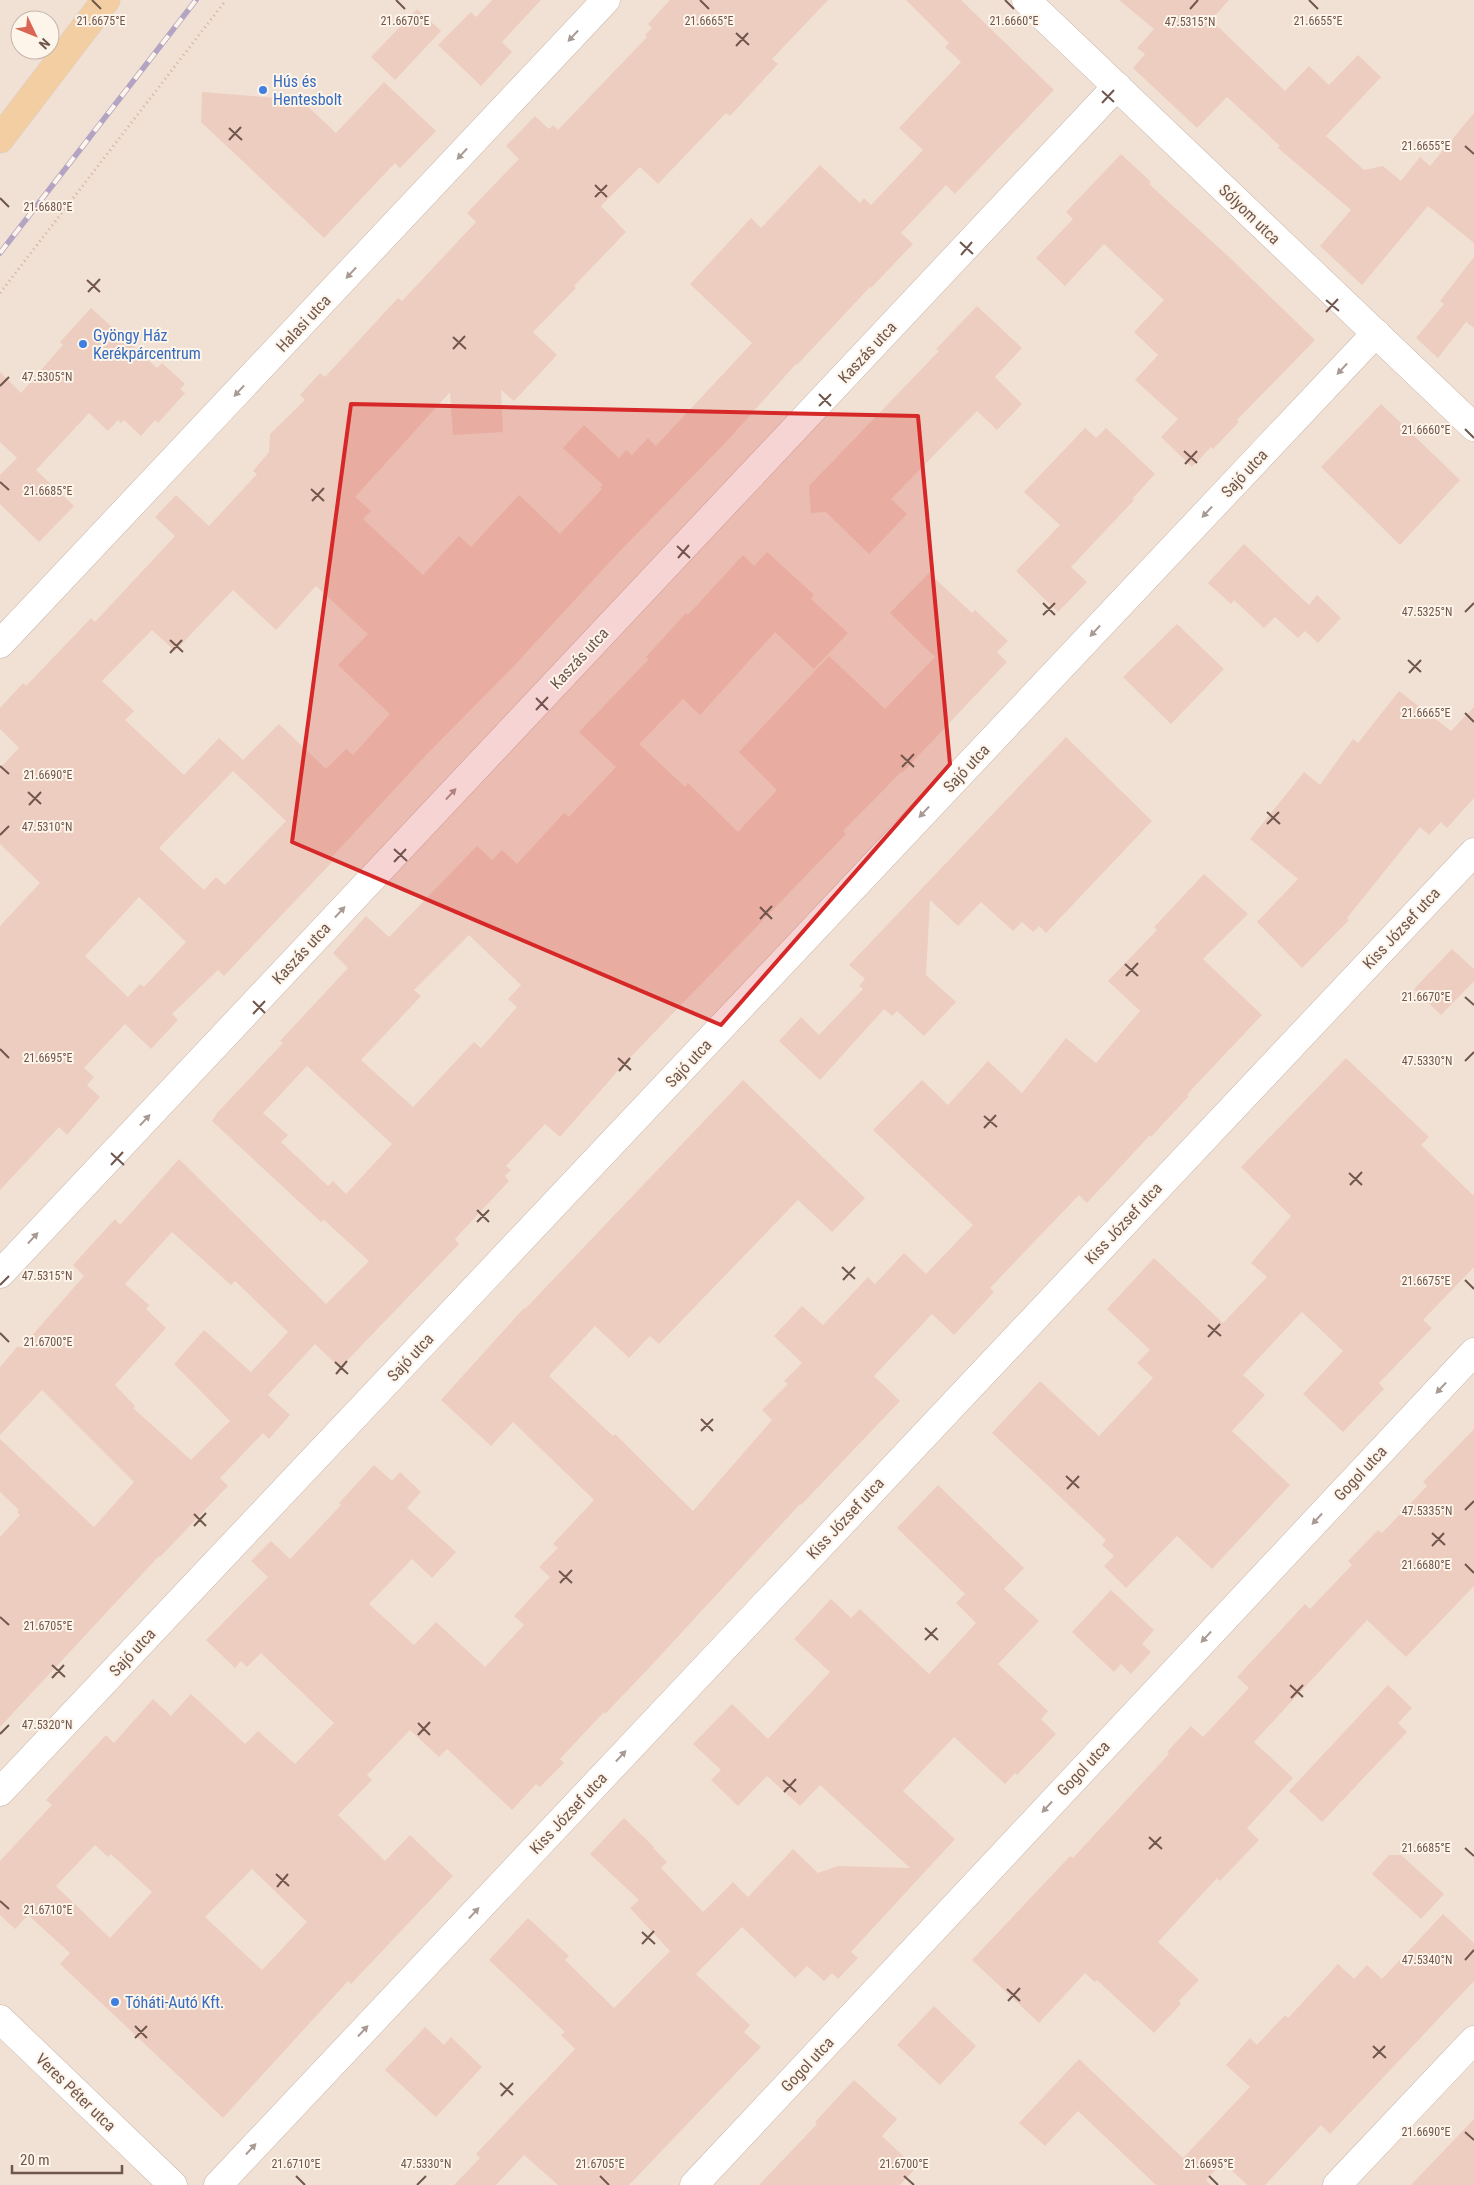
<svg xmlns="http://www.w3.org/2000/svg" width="1474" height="2185" viewBox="0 0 1474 2185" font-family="'Roboto Condensed',sans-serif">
  <rect width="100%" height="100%" fill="#faf0e5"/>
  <path fill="#f1e1d4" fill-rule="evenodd" d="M 0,0 L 1474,0 L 1474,2185 L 0,2185 ZM 20,20 L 50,20 L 50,50 L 20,50 Z"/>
  <g fill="#edcdbf" fill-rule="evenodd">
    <polygon points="492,0 541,0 502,42 512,52 481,86 438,45 471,12 476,17"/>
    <path d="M 670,0 L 828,0 L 772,59 L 778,64 L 730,116 L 726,113 L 658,184 L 640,167 L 601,206 L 626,232 L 574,286 L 576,288 L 533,332 L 557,355 L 514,401 L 501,390 L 503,432 L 453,435 L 450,392 L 355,497 L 371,511 L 363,519 L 423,575 L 459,536 L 471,547 L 519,495 L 560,534 L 602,489 L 600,487 L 603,485 L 563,448 L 584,425 L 619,458 L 626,450 L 632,455 L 648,438 L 656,446 L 752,343 L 690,284 L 751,218 L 761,228 L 820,165 L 860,203 L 864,198 L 871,205 L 923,150 L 899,128 L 961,62 L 945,47 L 949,43 L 906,0 L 961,0 L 1054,90 L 955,194 L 946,185 L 901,233 L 913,244 L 871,288 L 870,287 L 797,365 L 796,364 L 727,441 L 618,553 L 511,669 L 427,754 L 330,859 L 333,861 L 224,976 L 218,970 L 172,1014 L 178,1020 L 151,1049 L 125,1024 L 84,1068 L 94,1077 L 87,1085 L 100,1097 L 67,1135 L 59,1127 L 0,1190 L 0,926 L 40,883 L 0,844 L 0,768 L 19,748 L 0,729 L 0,708 L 23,683 L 26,686 L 91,618 L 95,622 L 175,536 L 155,517 L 176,495 L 209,526 L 257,474 L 253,471 L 269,452 L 270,434 L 305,400 L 300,395 L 320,373 L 325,377 L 398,298 L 402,301 L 476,222 L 467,213 L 519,159 L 506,146 L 535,116 L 549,129 L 553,125 L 558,130 L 647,37 L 645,35 L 652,28 L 648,24 ZM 316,586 L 368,634 L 338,665 L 390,714 L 353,755 L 346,749 L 326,769 L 279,724 L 243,760 L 219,738 L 184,775 L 125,720 L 134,711 L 102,681 L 152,630 L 175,651 L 233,590 L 276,630 ZM 233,771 L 286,821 L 225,885 L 216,877 L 204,890 L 159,848 ZM 139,897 L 186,942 L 144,987 L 140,984 L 128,997 L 85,956 Z"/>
    <polygon points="1119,0 1229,0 1211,20 1285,91 1309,66 1329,85 1358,55 1381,77 1326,136 1364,170 1383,166 1401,181 1420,157 1430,166 1474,113 1474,243 1428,206 1362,285 1320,246 1351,210 1278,148 1280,146 1227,97 1197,128 1133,68 1145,54 1137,48 1154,29"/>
    <polygon points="417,9 441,31 395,80 371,57"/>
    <polygon points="384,82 436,131 400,168 395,163 324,238 201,122 202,92 301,100 336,133"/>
    <polygon points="1121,154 1151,182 1149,184 1229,257 1315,340 1237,420 1239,422 1213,449 1211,447 1192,467 1161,437 1178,419 1135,380 1158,355 1134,332 1164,300 1104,244 1065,286 1036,258 1073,219 1066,212"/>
    <polygon points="1474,257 1474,328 1466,322 1438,358 1416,338 1444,304 1440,301"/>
    <polygon points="977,306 1022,348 995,377 1022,404 997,430 977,411 891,499 907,514 869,554 826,512 811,513 809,486 939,351 936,349"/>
    <polygon points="91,308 157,368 162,363 185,384 180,389 185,393 158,423 155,420 141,436 124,420 121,423 118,420 108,431 89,413 36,470 74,506 39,542 0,504 0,475 17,458 0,442 0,372 21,393 63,345 60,342"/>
    <polygon points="1381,404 1460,480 1400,545 1321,467"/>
    <polygon points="1085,428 1096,438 1106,428 1155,474 1132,499 1134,500 1071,567 1087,582 1058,612 1016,571 1060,525 1024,492"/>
    <polygon points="1244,544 1309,605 1317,595 1341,618 1318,643 1305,631 1298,638 1275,617 1264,628 1234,600 1231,604 1208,583"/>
    <path d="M 767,552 L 814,595 L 811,599 L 848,633 L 814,669 L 775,632 L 700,715 L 683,699 L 639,744 L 685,787 L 688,783 L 738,832 L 777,790 L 739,752 L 829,656 L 885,709 L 935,657 L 890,613 L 929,573 L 972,613 L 975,610 L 1008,641 L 997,652 L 1007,662 L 902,773 L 901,772 L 843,831 L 846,834 L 624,1064 L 560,1137 L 545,1124 L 506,1166 L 511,1170 L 505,1176 L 509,1181 L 455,1239 L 459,1244 L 340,1368 L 315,1344 L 268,1395 L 290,1415 L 269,1439 L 263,1433 L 220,1478 L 228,1486 L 160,1557 L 159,1556 L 0,1727 L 0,1537 L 20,1515 L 17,1512 L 19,1510 L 0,1492 L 0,1439 L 94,1527 L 134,1482 L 42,1390 L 0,1435 L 0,1367 L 18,1346 L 21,1348 L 84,1276 L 73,1265 L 115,1219 L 120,1225 L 179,1159 L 326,1304 L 369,1261 L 324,1220 L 321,1222 L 212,1121 L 217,1113 L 283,1043 L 280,1041 L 348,968 L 333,953 L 366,916 L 389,937 L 477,846 L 492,860 L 502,850 L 517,864 L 564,813 L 569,817 L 616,767 L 579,732 L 649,659 L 646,657 L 686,613 L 688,615 L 743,555 L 754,566 ZM 469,935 L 521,985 L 508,999 L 517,1007 L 481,1048 L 474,1042 L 472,1044 L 413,1107 L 361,1060 L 421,996 L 414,990 ZM 307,1066 L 392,1144 L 346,1194 L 333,1181 L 328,1186 L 281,1142 L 288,1135 L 263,1113 ZM 172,1232 L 231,1285 L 235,1281 L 288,1332 L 251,1372 L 204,1330 L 174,1364 L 230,1421 L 191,1460 L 133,1408 L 135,1406 L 115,1385 L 166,1328 L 146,1309 L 149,1305 L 125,1284 Z"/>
    <polygon points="1177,624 1224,669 1171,724 1123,677"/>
    <polygon points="1399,691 1451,731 1474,707 1474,798 1447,828 1441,822 1429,835 1420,827 1347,918 1349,920 1302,968 1257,922 1298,879 1250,839 1304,772 1320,785 1353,739 1358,743"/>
    <polygon points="1066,737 1152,821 1046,933 1039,926 1033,932 1022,922 1013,931 981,902 958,926 930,900 926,975 956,1002 924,1036 897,1011 892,1016 884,1009 820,1080 779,1041 801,1017 819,1035 863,989 859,986 865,979 849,965"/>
    <path d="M 1204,874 L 1248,914 L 1203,959 L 1262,1015 L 1193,1088 L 1187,1095 L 1189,1096 L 1151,1137 L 1150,1135 L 1087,1203 L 1079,1195 L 990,1288 L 994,1292 L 954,1335 L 932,1314 L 874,1376 L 900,1401 L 801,1505 L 800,1504 L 649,1668 L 605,1714 L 604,1712 L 560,1759 L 564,1763 L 540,1787 L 536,1784 L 512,1810 L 447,1749 L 439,1757 L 410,1730 L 367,1775 L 372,1780 L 338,1815 L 385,1861 L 410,1835 L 453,1876 L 351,1984 L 348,1981 L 223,2118 L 60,1964 L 70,1953 L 28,1915 L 15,1929 L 0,1915 L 0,1861 L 52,1805 L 46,1800 L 106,1735 L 114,1743 L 153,1699 L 171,1716 L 191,1694 L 245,1744 L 258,1731 L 295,1764 L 334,1723 L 261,1653 L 247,1667 L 241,1661 L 235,1668 L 206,1640 L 268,1577 L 251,1561 L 271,1541 L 290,1559 L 341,1505 L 339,1503 L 374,1465 L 392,1481 L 400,1472 L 421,1492 L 407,1508 L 456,1552 L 432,1578 L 412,1559 L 369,1604 L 414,1645 L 436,1622 L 485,1667 L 524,1625 L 514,1616 L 550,1577 L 539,1567 L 558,1548 L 553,1544 L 594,1500 L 513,1422 L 491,1446 L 441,1400 L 524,1308 L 525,1309 L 743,1080 L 865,1198 L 832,1232 L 798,1200 L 659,1344 L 650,1336 L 629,1358 L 595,1326 L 549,1376 L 613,1436 L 615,1434 L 693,1511 L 772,1420 L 762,1410 L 788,1384 L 784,1381 L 802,1363 L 774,1336 L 802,1306 L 823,1325 L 868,1277 L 875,1284 L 904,1253 L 926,1274 L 973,1225 L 873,1130 L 922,1080 L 948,1105 L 988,1061 L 1022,1093 L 1066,1038 L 1096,1063 L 1140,1011 L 1108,981 L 1157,930 L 1154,927 ZM 95,1845 L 108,1857 L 111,1854 L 152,1892 L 110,1938 L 56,1886 ZM 252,1869 L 307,1922 L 262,1970 L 205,1917 Z"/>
    <polygon points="1452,949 1474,969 1474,981 1441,1015 1414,989"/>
    <polygon points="1346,1058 1429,1137 1421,1145 1474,1196 1474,1267 1423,1320 1432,1328 1379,1383 1384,1389 1343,1432 1303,1394 1343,1351 1302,1312 1299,1315 1243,1375 1265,1395 1232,1431 1290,1485 1212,1569 1177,1536 1126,1588 1104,1566 1114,1556 1102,1545 1106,1540 992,1433 1040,1381 1099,1436 1153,1378 1137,1363 1150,1350 1107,1309 1154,1258 1223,1323 1267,1277 1251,1263 1291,1216 1241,1167"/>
    <polygon points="1474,1429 1474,1586 1406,1657 1367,1620 1254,1742 1293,1778 1247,1828 1259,1840 1220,1881 1217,1878 1158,1942 1199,1980 1179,2001 1181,2004 1154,2033 1097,1980 1095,1982 1085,1973 1039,2023 972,1960 1070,1856 1073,1858 1169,1754 1167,1752 1191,1726 1203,1737 1249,1688 1237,1677 1305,1604 1310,1609 1352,1565 1348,1561 1378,1530 1382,1533 1427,1486 1423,1482"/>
    <polygon points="938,1485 1024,1568 1004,1589 1039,1621 998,1664 1048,1711 1041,1719 1056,1734 1017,1775 1015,1773 1005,1784 954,1737 903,1791 955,1839 851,1952 858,1958 838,1979 832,1973 824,1981 807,1966 795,1978 742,1927 696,1974 750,2025 744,2032 761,2047 629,2185 558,2185 524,2155 496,2185 454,2185 480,2158 476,2154 575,2049 561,2035 565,2032 489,1960 528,1918 569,1956 565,1960 614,2008 670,1951 630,1908 639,1900 590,1854 624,1818 654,1847 653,1848 667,1862 661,1868 703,1912 733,1882 748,1897 793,1849 818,1873 838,1866 910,1868 820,1785 800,1806 767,1776 738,1806 711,1780 721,1770 693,1744 732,1704 768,1739 830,1672 794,1639 831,1599 851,1618 860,1609 929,1674 976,1623 956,1603 965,1594 897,1528"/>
    <polygon points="1111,1590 1154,1630 1142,1644 1151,1652 1131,1674 1121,1664 1114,1672 1072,1632"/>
    <polygon points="1388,1685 1412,1708 1398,1723 1407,1732 1322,1822 1289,1791"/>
    <polygon points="1389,1855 1401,1855 1444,1894 1421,1919 1372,1874"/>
    <polygon points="1443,1914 1474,1943 1474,1981 1330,2134 1321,2125 1265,2185 1247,2185 1223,2162 1206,2180 1211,2185 1156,2185 1078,2111 1045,2146 1019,2123 1079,2059 1183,2158 1250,2087 1226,2065 1250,2038 1257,2045 1285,2015 1288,2018 1338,1964 1354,1979 1367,1965 1382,1979"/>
    <polygon points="934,2006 976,2046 940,2085 897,2045"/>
    <polygon points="425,2027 444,2045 451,2037 482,2067 436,2117 385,2070"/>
    <polygon points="854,2080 897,2119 882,2136 916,2168 900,2185 759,2185 817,2124 815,2122"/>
    <polygon points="1474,2119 1474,2185 1411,2185"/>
  </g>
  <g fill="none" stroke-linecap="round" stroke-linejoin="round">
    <g stroke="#cab7ac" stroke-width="29">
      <g id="street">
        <polyline points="1026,0 1474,427"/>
        <polyline points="0,644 606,0"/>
        <polyline points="0,1274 1117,86"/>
        <polyline points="0,1792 1376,333"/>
        <polyline points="0,2019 173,2185"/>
        <polyline points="218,2185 1474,852"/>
        <polyline points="694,2185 1474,1352"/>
        <polyline points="1337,2185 1474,2040"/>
      </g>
    </g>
    <g stroke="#d7d0cd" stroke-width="29">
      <polyline id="primary" points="0,139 106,0"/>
    </g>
    <polyline stroke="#d2b0a2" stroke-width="3" stroke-dasharray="1 4" stroke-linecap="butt" points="0,293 226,0"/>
    <use href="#street" stroke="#fff" stroke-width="28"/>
    <use href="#primary" stroke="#f3cea2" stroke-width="28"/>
    <g stroke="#b2a4c2" stroke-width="5.5">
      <polyline id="rail" points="0,253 196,0"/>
    </g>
    <use href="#rail" stroke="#fdf4ea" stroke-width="4" stroke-dasharray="11" stroke-linecap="butt"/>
  </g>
  <defs><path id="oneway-solid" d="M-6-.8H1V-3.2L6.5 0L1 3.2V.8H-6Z" transform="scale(1.25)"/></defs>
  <g fill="#a99a94">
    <use href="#oneway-solid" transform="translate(573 36) rotate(133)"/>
    <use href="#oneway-solid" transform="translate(462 154) rotate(133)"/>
    <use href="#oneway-solid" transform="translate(351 273) rotate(133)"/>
    <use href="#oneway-solid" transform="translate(1342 369) rotate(133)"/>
    <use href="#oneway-solid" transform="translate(239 391) rotate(133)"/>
    <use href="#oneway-solid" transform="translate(1207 512) rotate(133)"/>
    <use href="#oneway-solid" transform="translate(1095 631) rotate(133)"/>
    <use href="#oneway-solid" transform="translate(451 794) rotate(-47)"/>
    <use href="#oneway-solid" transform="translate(924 812) rotate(133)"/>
    <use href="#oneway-solid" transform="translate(340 912) rotate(-47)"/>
    <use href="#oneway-solid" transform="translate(145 1120) rotate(-47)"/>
    <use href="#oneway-solid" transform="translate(33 1238) rotate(-47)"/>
    <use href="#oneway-solid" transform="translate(1441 1388) rotate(133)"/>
    <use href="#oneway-solid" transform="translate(1317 1519) rotate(133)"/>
    <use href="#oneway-solid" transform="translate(1206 1637) rotate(133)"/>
    <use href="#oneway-solid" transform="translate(621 1756) rotate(-47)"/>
    <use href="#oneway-solid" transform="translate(1047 1807) rotate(133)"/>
    <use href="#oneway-solid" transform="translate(474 1913) rotate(-47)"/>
    <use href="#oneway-solid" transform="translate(363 2031) rotate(-47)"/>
    <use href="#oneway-solid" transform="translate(251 2149) rotate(-47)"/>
  </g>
  <path fill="#d62828" fill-opacity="0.2" stroke="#d62828" stroke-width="4" stroke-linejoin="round" d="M 351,404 L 918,416 L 950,764 L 721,1025 L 292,842 Z"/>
  <path fill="none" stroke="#70564c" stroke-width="2" d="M 92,0 L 101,9M 396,0 L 405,9M 700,0 L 709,9M 1005,0 L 1014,9M 1309,0 L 1318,9M 1190,9 L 1198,0M 736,33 L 749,45M 736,46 L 748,33M 1102,91 L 1114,102M 1102,103 L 1114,90M 229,128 L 242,140M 229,140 L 241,127M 1465,146 L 1474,154M 595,185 L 607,197M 595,197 L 607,185M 0,198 L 9,207M 960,242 L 973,254M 961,255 L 972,242M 87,280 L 100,292M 88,292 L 100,279M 1326,300 L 1339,311M 1326,312 L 1338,299M 453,337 L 466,349M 453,349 L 465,336M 0,386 L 9,377M 819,394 L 831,406M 819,406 L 831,394M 1465,429 L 1474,438M 1184,451 L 1197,463M 1185,464 L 1197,451M 0,482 L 9,490M 311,489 L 324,501M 312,501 L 324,488M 677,546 L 690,558M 678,558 L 689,545M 1043,603 L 1055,615M 1465,612 L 1474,603M 1043,615 L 1055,603M 170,640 L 183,652M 170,653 L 182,640M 1408,660 L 1421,672M 1409,673 L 1421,660M 536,698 L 548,710M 536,710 L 548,697M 1465,713 L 1474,722M 901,755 L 914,767M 0,766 L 9,774M 902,767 L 914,754M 28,792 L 41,804M 29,805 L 41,792M 1267,812 L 1280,824M 1267,824 L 1279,812M 0,835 L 9,826M 394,849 L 407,861M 394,862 L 406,849M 760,907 L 772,919M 760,919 L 772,906M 1125,964 L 1138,976M 1126,976 L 1138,963M 1465,997 L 1474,1005M 253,1001 L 265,1013M 253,1014 L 265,1001M 0,1049 L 9,1058M 618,1058 L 631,1070M 1465,1061 L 1474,1052M 619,1071 L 630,1058M 984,1116 L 997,1127M 984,1128 L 996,1115M 111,1153 L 124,1165M 111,1165 L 123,1152M 1349,1173 L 1362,1185M 1350,1185 L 1362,1172M 477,1210 L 489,1222M 477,1222 L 489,1210M 842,1267 L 855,1279M 843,1280 L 855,1267M 1465,1280 L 1474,1289M 0,1285 L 9,1276M 1208,1325 L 1221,1336M 0,1333 L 9,1342M 1208,1337 L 1220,1324M 335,1362 L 348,1374M 336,1374 L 347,1361M 701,1419 L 713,1431M 701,1431 L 713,1419M 1066,1476 L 1079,1488M 1067,1489 L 1079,1476M 1465,1510 L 1474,1501M 194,1514 L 206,1526M 194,1526 L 206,1513M 1432,1533 L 1445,1545M 1432,1546 L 1444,1533M 1465,1564 L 1474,1573M 559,1571 L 572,1583M 560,1583 L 572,1570M 0,1617 L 9,1625M 925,1628 L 938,1640M 925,1640 L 937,1628M 52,1665 L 65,1677M 52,1678 L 64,1665M 1290,1685 L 1303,1697M 1291,1698 L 1303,1685M 418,1723 L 430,1735M 0,1734 L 9,1725M 418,1735 L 430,1722M 783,1780 L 796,1792M 784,1792 L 796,1779M 1149,1837 L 1162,1849M 1465,1848 L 1474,1856M 1149,1849 L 1161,1837M 276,1874 L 289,1886M 277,1887 L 288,1874M 0,1901 L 9,1909M 642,1932 L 655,1944M 642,1944 L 654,1931M 1465,1960 L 1474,1950M 1007,1989 L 1020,2001M 1008,2001 L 1020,1988M 135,2026 L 147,2038M 135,2038 L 147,2026M 1373,2046 L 1386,2058M 1373,2058 L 1385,2046M 500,2083 L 513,2095M 501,2096 L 513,2083M 1465,2132 L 1474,2140M 296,2176 L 305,2185M 600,2176 L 609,2185M 904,2176 L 914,2185M 1209,2176 L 1218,2185M 417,2185 L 426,2176"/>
  <g fill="#3f7fe0" stroke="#fdf4ea" stroke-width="2">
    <circle cx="263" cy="90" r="5"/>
    <circle cx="83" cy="344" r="5"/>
    <circle cx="115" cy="2002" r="5"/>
  </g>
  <g text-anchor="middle" stroke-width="4" stroke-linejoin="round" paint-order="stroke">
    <g font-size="16" fill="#366cbe" stroke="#fdf4ea" text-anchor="start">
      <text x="273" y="87">Hús és<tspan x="273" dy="18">Hentesbolt</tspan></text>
      <text x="93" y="341">Gyöngy Ház<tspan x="93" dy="18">Kerékpárcentrum</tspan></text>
      <text x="125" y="2008">Tóháti-Autó Kft.</text>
    </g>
    <g font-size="16" fill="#70564c" stroke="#fdf4ea">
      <text transform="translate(1250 214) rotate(44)" y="6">Sólyom utca</text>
      <text transform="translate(303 323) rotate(-47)" y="6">Halasi utca</text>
      <text transform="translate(867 352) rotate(-47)" y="6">Kaszás utca</text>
      <text transform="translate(1244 473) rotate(-47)" y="6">Sajó utca</text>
      <text transform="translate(579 658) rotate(-47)" y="6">Kaszás utca</text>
      <text transform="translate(966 768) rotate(-47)" y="6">Sajó utca</text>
      <text transform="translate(1401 928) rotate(-47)" y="6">Kiss József utca</text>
      <text transform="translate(301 953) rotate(-47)" y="6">Kaszás utca</text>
      <text transform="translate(688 1063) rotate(-47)" y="6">Sajó utca</text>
      <text transform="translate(1123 1223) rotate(-47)" y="6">Kiss József utca</text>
      <text transform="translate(410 1357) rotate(-47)" y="6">Sajó utca</text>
      <text transform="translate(1360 1473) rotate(-47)" y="6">Gogol utca</text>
      <text transform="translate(845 1518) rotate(-47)" y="6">Kiss József utca</text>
      <text transform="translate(132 1652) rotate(-47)" y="6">Sajó utca</text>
      <text transform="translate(1083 1768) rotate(-47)" y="6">Gogol utca</text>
      <text transform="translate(568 1813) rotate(-47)" y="6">Kiss József utca</text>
      <text transform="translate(807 2064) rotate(-47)" y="6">Gogol utca</text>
      <text transform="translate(76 2092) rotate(44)" y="6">Veres Péter utca</text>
    </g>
  </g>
  <g font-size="12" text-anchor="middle" fill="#70564c" stroke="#fdf4ea" stroke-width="4" stroke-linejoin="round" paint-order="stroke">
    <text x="1318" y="25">21.6655°E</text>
    <text x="101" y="25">21.6675°E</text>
    <text x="405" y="25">21.6670°E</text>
    <text x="709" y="25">21.6665°E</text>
    <text x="1014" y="25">21.6660°E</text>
    <text x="1190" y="26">47.5315°N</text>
    <text x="1426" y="150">21.6655°E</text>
    <text x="48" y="211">21.6680°E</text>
    <text x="47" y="381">47.5305°N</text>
    <text x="1426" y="434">21.6660°E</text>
    <text x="48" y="495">21.6685°E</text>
    <text x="1427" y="616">47.5325°N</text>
    <text x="1426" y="717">21.6665°E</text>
    <text x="48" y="779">21.6690°E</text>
    <text x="47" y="831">47.5310°N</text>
    <text x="1426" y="1001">21.6670°E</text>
    <text x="48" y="1062">21.6695°E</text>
    <text x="1427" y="1065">47.5330°N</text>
    <text x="47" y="1280">47.5315°N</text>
    <text x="1426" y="1285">21.6675°E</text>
    <text x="48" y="1346">21.6700°E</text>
    <text x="1427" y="1515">47.5335°N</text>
    <text x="1426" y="1569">21.6680°E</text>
    <text x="48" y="1630">21.6705°E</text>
    <text x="47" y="1729">47.5320°N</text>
    <text x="1426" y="1852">21.6685°E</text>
    <text x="48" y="1914">21.6710°E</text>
    <text x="1427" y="1964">47.5340°N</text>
    <text x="1426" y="2136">21.6690°E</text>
    <text x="426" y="2168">47.5330°N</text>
    <text x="296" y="2168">21.6710°E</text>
    <text x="600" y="2168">21.6705°E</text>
    <text x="904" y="2168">21.6700°E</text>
    <text x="1209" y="2168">21.6695°E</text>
  </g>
  <g transform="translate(35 35) rotate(133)"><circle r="24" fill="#fdf4ea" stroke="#c5b5ab"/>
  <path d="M0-4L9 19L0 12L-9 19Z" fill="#da6554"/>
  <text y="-8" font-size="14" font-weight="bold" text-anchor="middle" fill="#70564c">N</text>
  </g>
  <path d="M12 2165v8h110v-8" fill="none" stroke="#70564c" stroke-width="2.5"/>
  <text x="20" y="2165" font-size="15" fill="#70564c" stroke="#fdf4ea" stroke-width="4" paint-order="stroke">20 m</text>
</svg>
